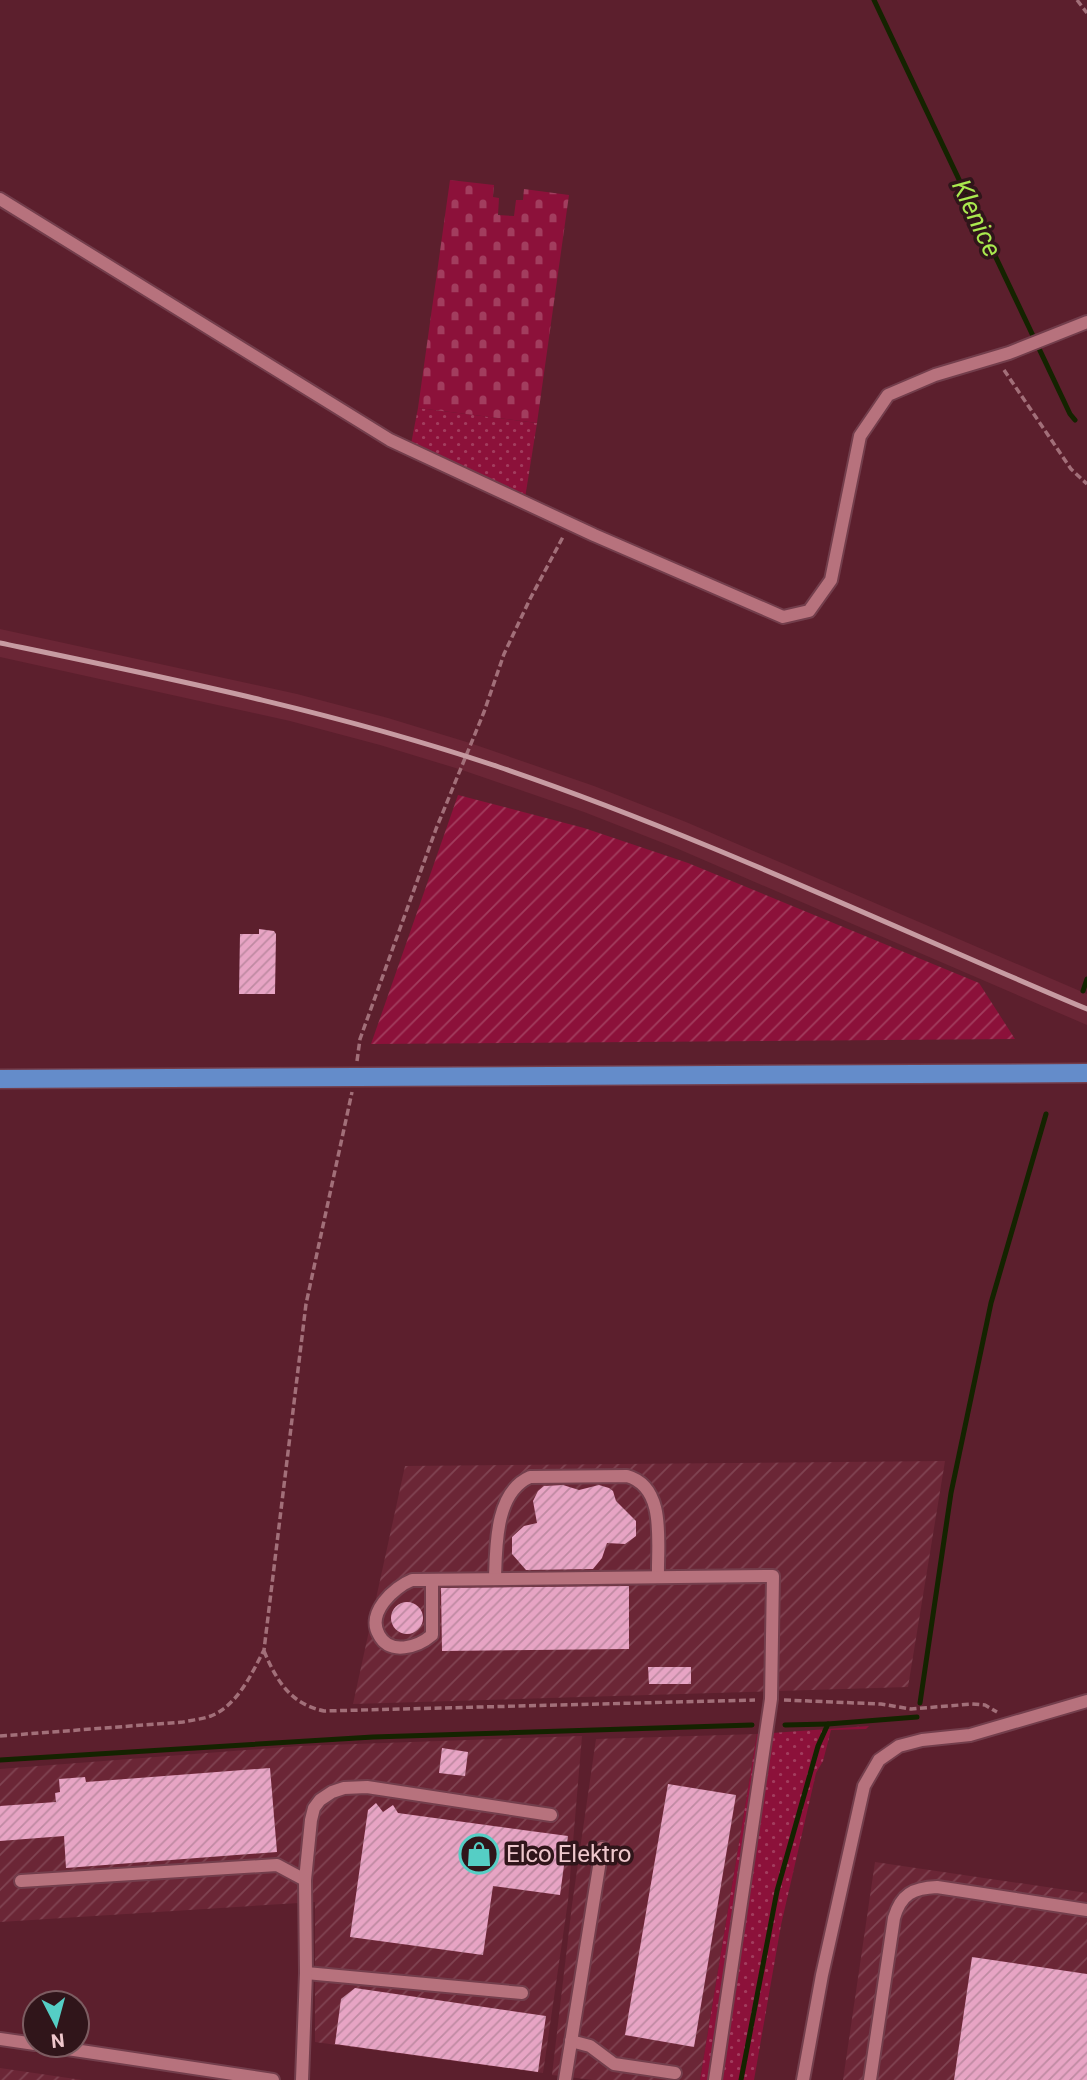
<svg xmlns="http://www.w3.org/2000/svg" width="1087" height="2080" viewBox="0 0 1087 2080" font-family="Roboto,sans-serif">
  <defs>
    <pattern id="industrial-furrows" width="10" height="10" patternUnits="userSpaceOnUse" patternTransform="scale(1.75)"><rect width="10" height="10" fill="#6b2636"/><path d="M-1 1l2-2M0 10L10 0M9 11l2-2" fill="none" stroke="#804452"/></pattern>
    <pattern id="grass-dots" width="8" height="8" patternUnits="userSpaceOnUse" patternTransform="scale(1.75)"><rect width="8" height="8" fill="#8c113a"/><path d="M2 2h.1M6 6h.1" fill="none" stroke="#a23d5e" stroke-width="1.8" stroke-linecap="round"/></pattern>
    <pattern id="cemetery-stones" width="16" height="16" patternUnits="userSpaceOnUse" patternTransform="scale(1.75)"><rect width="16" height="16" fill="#8c113a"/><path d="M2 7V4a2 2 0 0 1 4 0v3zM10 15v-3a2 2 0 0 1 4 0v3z" fill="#a23d5e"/></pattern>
    <pattern id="garden-furrows" width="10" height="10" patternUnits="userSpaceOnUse" patternTransform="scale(1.75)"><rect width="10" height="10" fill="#8c113a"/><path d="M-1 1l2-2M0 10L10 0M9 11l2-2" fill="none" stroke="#a23d5e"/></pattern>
    <pattern id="building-hatch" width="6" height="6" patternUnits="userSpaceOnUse" patternTransform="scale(1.75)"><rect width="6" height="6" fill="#e7a4c4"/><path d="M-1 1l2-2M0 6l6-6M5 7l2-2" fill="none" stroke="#bf8aa2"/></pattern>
  </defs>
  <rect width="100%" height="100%" fill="#5c1f2d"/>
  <polygon fill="#6b2636" points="0,629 297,694 388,718 470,743 594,786 686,822 1087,994 1087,1025 676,848 584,812 462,770 380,745 290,721 0,657"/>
  <g fill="url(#industrial-furrows)">
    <polygon points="945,1461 908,1687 353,1704 405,1466"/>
    <polygon points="757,1734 700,2080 593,2080 552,2075 572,1905 596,1739"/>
    <polygon points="582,1736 568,1901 543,2073 315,2042 315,1902 0,1922 0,1769 300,1746"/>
    <polygon points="875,1862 1087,1893 1087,2080 843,2080"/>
    <polygon points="0,2068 82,2080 0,2080"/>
  </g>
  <g fill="url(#grass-dots)">
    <polygon points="418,408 537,423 525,498 411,444"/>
    <polygon points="869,1726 866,1729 831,1730 823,1761 816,1773 781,1925 754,2080 700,2080 757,1734"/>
  </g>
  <polygon fill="url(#cemetery-stones)" points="450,180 494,185 493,197 499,198 498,215 514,216 516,200 523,200 524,189 569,195 537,423 418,408"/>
  <polygon fill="url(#garden-furrows)" points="458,795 584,828 688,863 979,983 1015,1039 371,1044"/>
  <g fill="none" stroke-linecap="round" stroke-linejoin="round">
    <g stroke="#142300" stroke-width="5">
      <polyline points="874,0 1070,414 1075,420"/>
      <polyline points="1083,991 1087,979"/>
      <polyline points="920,1703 951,1493 991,1303 1046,1114"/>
      <polyline points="785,1725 828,1724"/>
      <polyline points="0,1760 373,1737 752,1725"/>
      <polyline points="741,2080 777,1891 818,1746 828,1724 917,1717"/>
    </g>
  </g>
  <g fill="url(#building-hatch)">
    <polygon points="259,929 274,931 276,934 275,994 239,994 240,934 259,934"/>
    <polygon points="563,1485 579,1490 599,1485 609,1488 613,1491 616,1501 636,1521 636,1536 625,1544 607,1543 602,1558 593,1569 526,1570 512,1554 512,1537 524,1526 537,1523 533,1501 538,1491 544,1486"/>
    <polygon points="629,1586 629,1649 442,1651 441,1588"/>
    <circle cx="407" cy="1618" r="16"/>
    <polygon points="648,1667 691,1667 691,1684 649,1684"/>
    <polygon points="442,1748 468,1752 465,1776 439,1773"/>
    <polygon points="270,1768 277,1852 66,1868 64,1836 0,1841 0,1806 56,1802 55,1793 60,1792 59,1779 85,1777 86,1782"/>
    <polygon points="668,1784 736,1795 694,2047 625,2035"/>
    <polygon points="376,1803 383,1812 393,1805 398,1813 568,1836 560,1895 493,1886 483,1955 350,1937 368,1810"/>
    <polygon points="972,1957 1087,1974 1087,2080 954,2080"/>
    <polygon points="355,1988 546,2016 538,2072 335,2044 341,1999"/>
  </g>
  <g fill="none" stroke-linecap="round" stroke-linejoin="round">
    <g stroke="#733e4c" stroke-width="16">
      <g id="minor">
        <polyline points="0,199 390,440 594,535 783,617 809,611 831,580 860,436 888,395 935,375 1009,353 1087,322"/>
        <path d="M 495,1579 C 496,1547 495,1492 530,1477 L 627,1476 C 667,1487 657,1544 658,1577"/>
        <path d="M 432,1580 L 432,1635 C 418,1647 390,1656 379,1635 C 366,1613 394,1587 412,1580 L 773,1576 L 771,1699 L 715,2080"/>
        <polyline points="21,1881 277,1865 305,1880"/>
        <polyline points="306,1973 522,1993"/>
        <polyline points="0,2039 35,2044"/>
        <polyline points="571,2041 590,2046 614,2064 675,2073"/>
        <polyline points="41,2045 273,2080"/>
        <polyline points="302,2080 306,1973 305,1880 311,1820 314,1808 320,1800 332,1792 344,1788 367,1787 551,1815"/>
        <polyline points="565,2080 602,1848"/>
        <polyline points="803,2080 822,1975 864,1786 879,1760 899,1746 922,1740 970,1735 1087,1701"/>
        <path d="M 870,2080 L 894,1918 C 901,1894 913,1888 937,1887 L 1087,1910"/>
      </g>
    </g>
    <g stroke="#733e4c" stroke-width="21">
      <polyline id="major" points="0,1079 1087,1073"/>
    </g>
    <g stroke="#a26f79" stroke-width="3.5" stroke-dasharray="7 3.5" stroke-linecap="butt">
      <polyline points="1077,0 1087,13"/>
      <polyline points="1004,370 1071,469 1087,484"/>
      <polyline points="357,1061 360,1039 436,829 484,712 504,654 530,599 564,535"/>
      <path d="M 264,1651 C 277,1682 291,1704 324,1711 L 755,1700"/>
      <polyline points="784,1700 881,1704 911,1709 972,1704 985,1705 997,1712"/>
      <path d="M 0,1736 L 183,1722 C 192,1720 203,1719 211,1716 C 238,1705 252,1673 264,1650 L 306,1304 L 352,1092"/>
    </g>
    <use href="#minor" stroke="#b7727d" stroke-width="12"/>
    <use href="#major" stroke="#648cca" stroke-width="18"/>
    <path stroke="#c79ba2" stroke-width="5" d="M 0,643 C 168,678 336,712 499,767 C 700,835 892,927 1087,1009"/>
  </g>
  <defs>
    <g id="shop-ring" transform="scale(2.0125)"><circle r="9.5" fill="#30151a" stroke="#55cec5" stroke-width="1.5"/><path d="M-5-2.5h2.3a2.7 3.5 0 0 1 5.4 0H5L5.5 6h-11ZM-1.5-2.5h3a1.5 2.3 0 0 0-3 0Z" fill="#55cec5"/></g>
  </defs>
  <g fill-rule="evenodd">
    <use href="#shop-ring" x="479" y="1854"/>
  </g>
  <g text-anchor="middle" stroke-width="7" stroke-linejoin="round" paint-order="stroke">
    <g font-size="24" fill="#eec7cc" stroke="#30151a" text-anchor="start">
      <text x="506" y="1862">Elco Elektro</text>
    </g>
    <g font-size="26" font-style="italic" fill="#aae94f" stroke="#30151a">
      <text transform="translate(977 218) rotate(65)" y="9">Klenice</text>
    </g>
  </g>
  <g transform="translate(56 2024) rotate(174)"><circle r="33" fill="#30151a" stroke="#7c5c61" stroke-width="2"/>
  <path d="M0-5L12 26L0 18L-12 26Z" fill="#55cec5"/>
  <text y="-10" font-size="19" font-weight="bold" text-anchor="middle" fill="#eec7cc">N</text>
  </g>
</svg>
